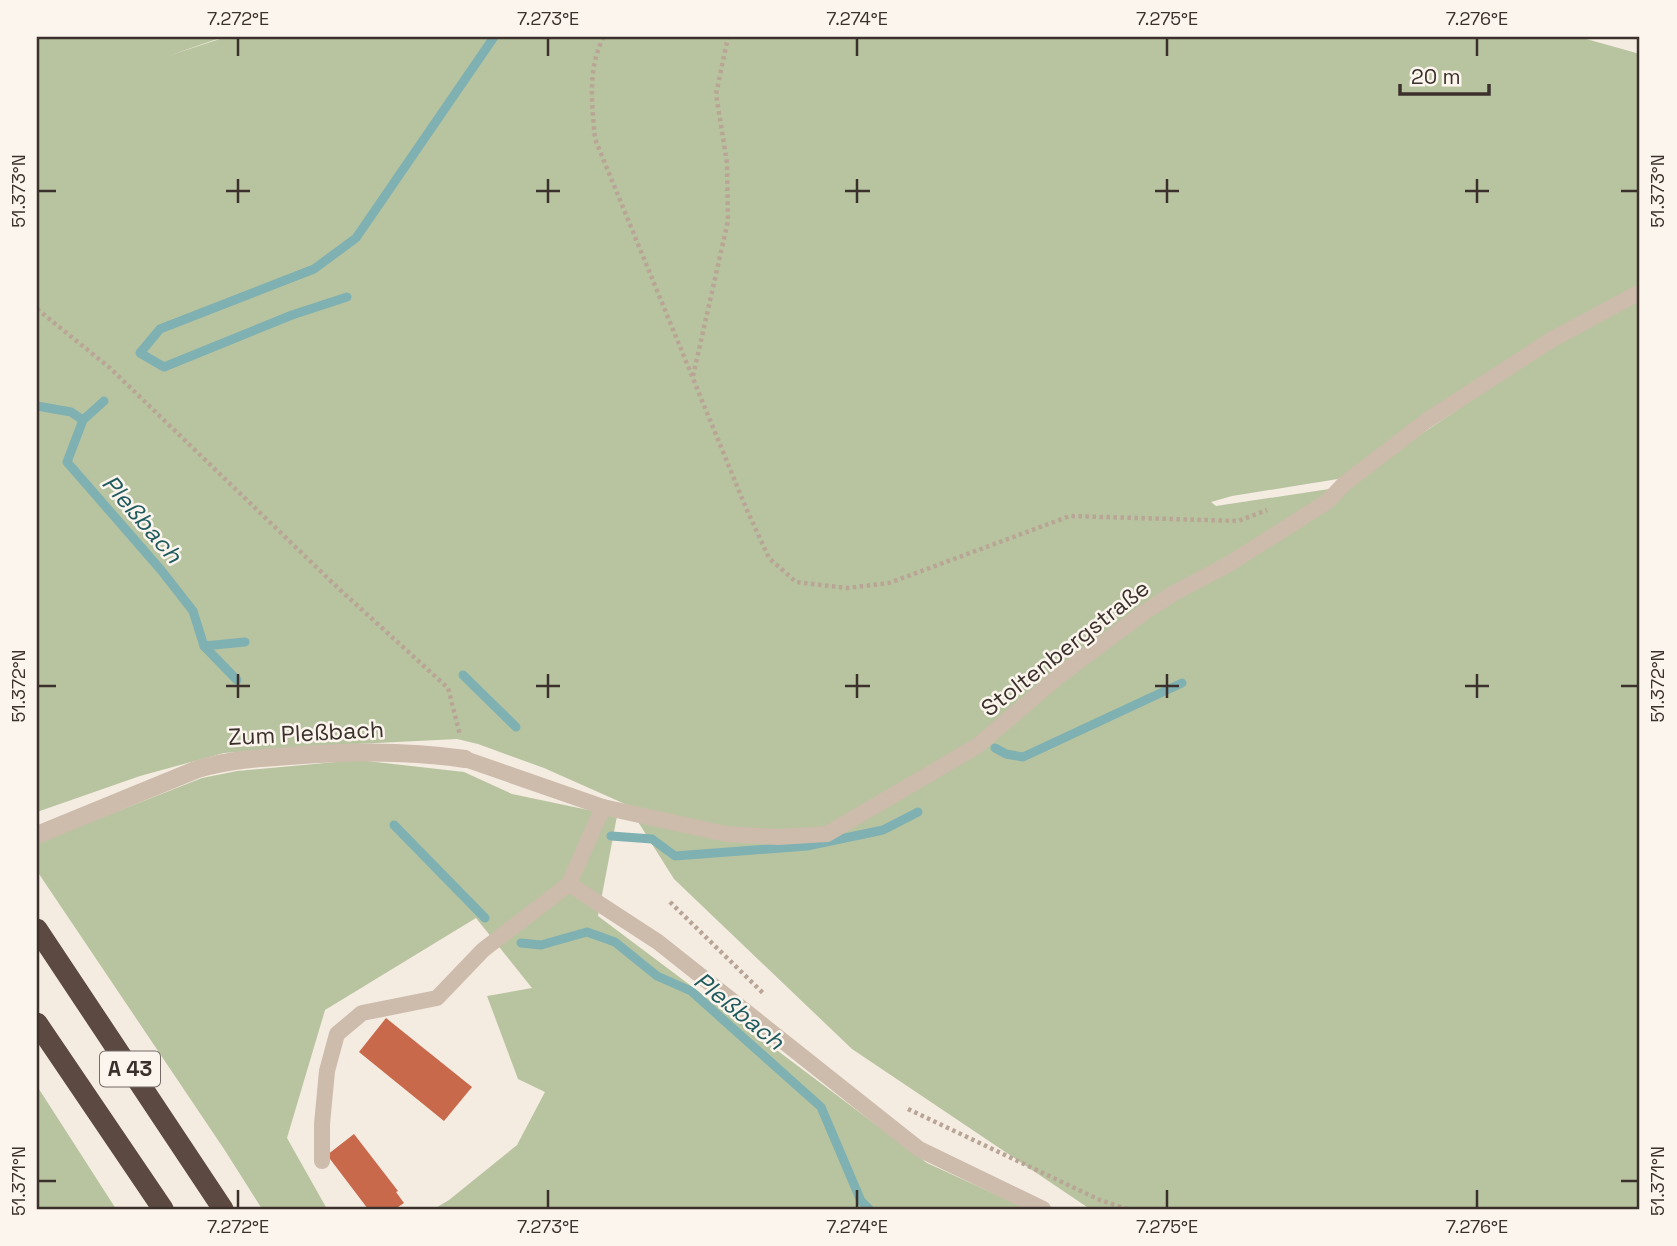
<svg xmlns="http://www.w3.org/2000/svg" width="1677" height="1246" viewBox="0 0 1677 1246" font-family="'Space Grotesk',sans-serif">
  <rect width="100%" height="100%" fill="#f4ebe1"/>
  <g fill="#b8c4a0">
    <polygon points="37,37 223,37 168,56 226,37 1579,37 1640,54 1640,287 1344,478 1232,496 1211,502 1216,506 1336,488 1228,560 975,743 825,829 725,831 634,808 544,768 478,744 457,739 316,746 224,753 140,776 37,812"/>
    <polygon points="1640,298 1640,1209 1090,1209 852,1049 674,879 635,817 828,837 904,795 1095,654 1555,344"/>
    <polygon points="358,760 464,772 512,794 617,816 598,916 927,1163 1027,1209 434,1209 449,1200 517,1145 545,1092 518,1079 487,996 532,988 476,918 325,1010 287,1138 327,1209 262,1209 224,1149 37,871 37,843 202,778 237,771"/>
    <polygon points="37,1086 116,1209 37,1209"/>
  </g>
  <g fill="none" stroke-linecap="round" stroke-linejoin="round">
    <g stroke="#7fb0b2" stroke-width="9">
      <polyline points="347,297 292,315 164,367 140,353 160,329 314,269 356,238 494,37"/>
      <polyline points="37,406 71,412 83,420 67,462 161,570 193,611 204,646 237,680"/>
      <polyline points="83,420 104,401"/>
      <polyline points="204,646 245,642"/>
      <polyline points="463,675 516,727"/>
      <polyline points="995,748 1006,754 1023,757 1182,683"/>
      <polyline points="394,825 485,918"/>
      <polyline points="611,836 652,839 675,856 807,846 883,830 918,812"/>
      <polyline points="521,943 541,945 587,932 615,942 657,976 691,991 821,1107 861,1201 869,1209"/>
    </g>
  </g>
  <g fill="#c8694b">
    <polygon points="386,1018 472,1087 444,1121 359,1052"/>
    <polygon points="354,1134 398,1191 396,1192 404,1203 395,1209 368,1209 327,1155"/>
  </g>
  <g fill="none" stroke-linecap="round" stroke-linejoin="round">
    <g stroke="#b9a596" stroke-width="4.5" stroke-dasharray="3.5 3.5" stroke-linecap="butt">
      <path d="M 604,37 C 587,67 592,106 595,139 L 746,508 L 769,558 L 796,582 L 847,588 L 889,583 L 1070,516 L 1238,521 L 1267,510"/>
      <polyline points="37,309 110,368 337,587 448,688 460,735"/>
      <polyline points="693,376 728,221 727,163 716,94 728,37"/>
      <polyline points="670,902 765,995"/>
      <polyline points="908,1109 1100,1200 1127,1209"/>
    </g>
    <g stroke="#cdbbac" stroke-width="16">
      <polyline points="465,759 603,807 726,834 778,837 827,834 977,746 1059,676 1146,611 1174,593 1229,564 1328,501 1344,484 1426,421 1551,340 1640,292"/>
      <polyline points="569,884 658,942 919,1149 1043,1209"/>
      <polyline points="322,1161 322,1124 327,1071 337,1034 362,1013 437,998 483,950 569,884 603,807"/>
    </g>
    <path stroke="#cdbbac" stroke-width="18" d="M 37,835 L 198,769 C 228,760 258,758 289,756 C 348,751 406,750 465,759"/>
    <g stroke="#5c4a42" stroke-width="21">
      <polyline points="37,929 223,1209"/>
      <polyline points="37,1023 163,1209"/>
    </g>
  </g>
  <path fill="none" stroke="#3b302b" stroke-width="2.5" d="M 238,38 L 238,56M 548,38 L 548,56M 857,38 L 857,56M 1167,38 L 1167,56M 1477,38 L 1477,56M 238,179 L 238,203M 548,179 L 548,203M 857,179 L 857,203M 1167,179 L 1167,203M 1477,179 L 1477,203M 38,191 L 56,191M 226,191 L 250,191M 536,191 L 560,191M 845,191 L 870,191M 1155,191 L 1179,191M 1465,191 L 1489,191M 1621,191 L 1638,191M 238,674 L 238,698M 548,674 L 548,698M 857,674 L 857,698M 1167,674 L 1167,698M 1477,674 L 1477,698M 38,686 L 56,686M 226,686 L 250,686M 536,686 L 560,686M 845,686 L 870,686M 1155,686 L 1179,686M 1465,686 L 1489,686M 1621,686 L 1638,686M 38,1181 L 56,1181M 1621,1181 L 1638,1181M 238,1190 L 238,1208M 548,1190 L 548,1208M 857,1190 L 857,1208M 1167,1190 L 1167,1208M 1477,1190 L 1477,1208"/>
  <g text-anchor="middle" stroke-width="5" stroke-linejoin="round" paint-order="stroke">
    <rect fill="#fbf5ee" stroke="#756b66" stroke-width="2" x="100" y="1051.5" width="60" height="35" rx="5"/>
    <g font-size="21" font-weight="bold" fill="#3b302b">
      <text x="130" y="1076">A 43</text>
    </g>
    <g font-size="23" fill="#3b302b" stroke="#fbf5ee">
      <text transform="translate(1065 648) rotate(-38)" y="8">Stoltenbergstraße</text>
      <text transform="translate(306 733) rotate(-3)" y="8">Zum Pleßbach</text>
    </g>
    <g font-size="24" font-style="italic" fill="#1f5a5e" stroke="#fbf5ee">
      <text transform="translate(142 519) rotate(49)" y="8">Pleßbach</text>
      <text transform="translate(739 1011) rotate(39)" y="8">Pleßbach</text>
    </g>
  </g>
  <rect width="1677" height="1246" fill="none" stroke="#fbf5ee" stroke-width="77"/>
  <path d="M1400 84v10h89v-10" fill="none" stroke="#3b302b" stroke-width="3.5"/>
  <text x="1411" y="84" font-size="21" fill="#3b302b" stroke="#fbf5ee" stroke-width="5" paint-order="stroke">20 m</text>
  <rect x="38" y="38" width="1600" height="1170" fill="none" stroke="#3b302b" stroke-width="2.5"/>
  <g font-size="18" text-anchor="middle" fill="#3b302b">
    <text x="238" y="25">7.272°E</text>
    <text x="548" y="25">7.273°E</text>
    <text x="857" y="25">7.274°E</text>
    <text x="1167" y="25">7.275°E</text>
    <text x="1477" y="25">7.276°E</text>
    <text transform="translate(19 191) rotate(-90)" y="6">51.373°N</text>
    <text transform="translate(1658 191) rotate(-90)" y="6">51.373°N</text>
    <text transform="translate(19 686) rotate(-90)" y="6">51.372°N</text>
    <text transform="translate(1658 686) rotate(-90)" y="6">51.372°N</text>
    <text transform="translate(19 1181) rotate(-90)" y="6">51.371°N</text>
    <text transform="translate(1658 1181) rotate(-90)" y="6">51.371°N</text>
    <text x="238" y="1233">7.272°E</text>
    <text x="548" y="1233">7.273°E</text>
    <text x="857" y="1233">7.274°E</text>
    <text x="1167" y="1233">7.275°E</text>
    <text x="1477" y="1233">7.276°E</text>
  </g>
</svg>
